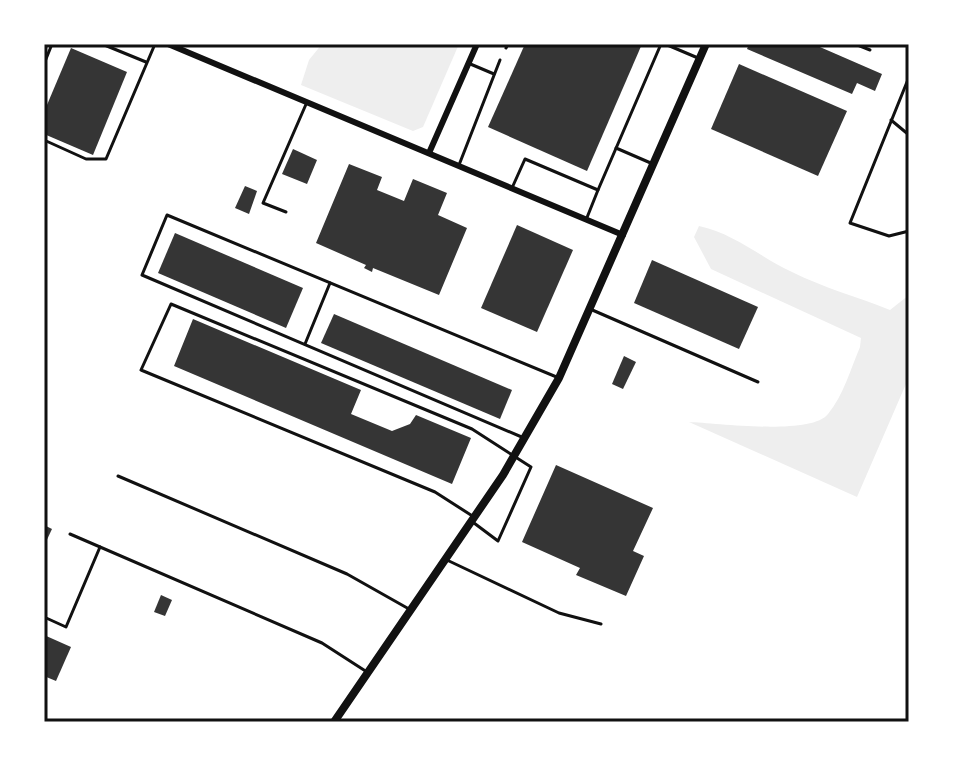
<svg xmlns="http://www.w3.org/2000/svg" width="953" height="766" viewBox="0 0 953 766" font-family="'PT Sans',sans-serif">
  <rect width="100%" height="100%" fill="#fff"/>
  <g fill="#eee">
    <polygon points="322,44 459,44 423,127 413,131 301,85 309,60"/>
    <path d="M 699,226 C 733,233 760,257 792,272 C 824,288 858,297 890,310 L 909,295 L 909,377 L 857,497 L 689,422 C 716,423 811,436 828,414 C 843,396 851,368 860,347 L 861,338 L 711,269 L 694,237 Z"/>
  </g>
  <g fill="#353535">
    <polygon points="525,44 642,44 587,171 488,127"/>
    <polygon points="749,44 813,44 882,74 875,91 857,83 852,94 747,49"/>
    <polygon points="71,48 127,72 93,155 44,134 44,112"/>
    <polygon points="739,64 847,111 818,176 711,129"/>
    <polygon points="293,149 317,160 307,184 282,174"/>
    <polygon points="349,164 382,177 377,190 404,201 413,179 447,193 438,215 467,228 439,295 373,268 372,272 364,268 366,265 316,243"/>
    <polygon points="245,186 257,191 249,214 235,208"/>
    <polygon points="517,225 573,250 537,332 481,308"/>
    <polygon points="175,233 303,288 286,328 158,273"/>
    <polygon points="652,260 758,307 739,349 634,303"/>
    <polygon points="334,314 512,390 500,419 321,343"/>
    <polygon points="193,319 361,390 351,414 392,431 410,424 416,415 471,438 452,484 174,366"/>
    <polygon points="624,356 636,362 623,389 612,384"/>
    <polygon points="556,465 653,508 633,551 644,556 626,596 576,575 580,568 522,542"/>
    <polygon points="44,525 52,529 44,546"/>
    <polygon points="161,595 172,600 165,616 154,612"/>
    <polygon points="44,635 71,647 56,681 44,676"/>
  </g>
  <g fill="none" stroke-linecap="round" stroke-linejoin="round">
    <g stroke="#111" stroke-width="3">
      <polyline points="102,44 146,62"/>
      <polyline points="665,44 698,58"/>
      <polyline points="855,44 870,50"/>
      <polyline points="506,48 508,44"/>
      <polyline points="468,63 494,74"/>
      <polyline points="44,64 52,44"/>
      <polyline points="909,77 850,223 889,236 909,231"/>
      <polyline points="891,120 909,135"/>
      <polyline points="44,140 86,159 106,159 155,44"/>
      <polyline points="616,148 653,164"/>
      <polyline points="459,165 500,60"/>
      <polyline points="512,188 525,159 598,190 586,220"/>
      <polyline points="598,190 661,44"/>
      <polyline points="286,212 263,203 307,102"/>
      <polyline points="590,309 758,382"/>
      <polyline points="305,344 330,283"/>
      <polyline points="524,438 142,275 167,215 559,378"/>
      <polyline points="118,476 347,574 409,609"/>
      <polyline points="474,523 498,541 531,467 472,429 171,304 141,370 435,492 474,517"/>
      <polyline points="70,534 322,643 367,672"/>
      <polyline points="449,561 559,613 601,624"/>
      <polyline points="44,617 66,627 100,547"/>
    </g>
    <g stroke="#111" stroke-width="6">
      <polyline points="168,44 623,235"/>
      <polyline points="429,153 477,44"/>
    </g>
    <polyline stroke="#111" stroke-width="8" points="334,722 503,475 559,378 706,44"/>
  </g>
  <rect width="953" height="766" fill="none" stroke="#ffffff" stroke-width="92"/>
  <rect x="46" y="46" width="861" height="674" fill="none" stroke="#111" stroke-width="3"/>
</svg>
